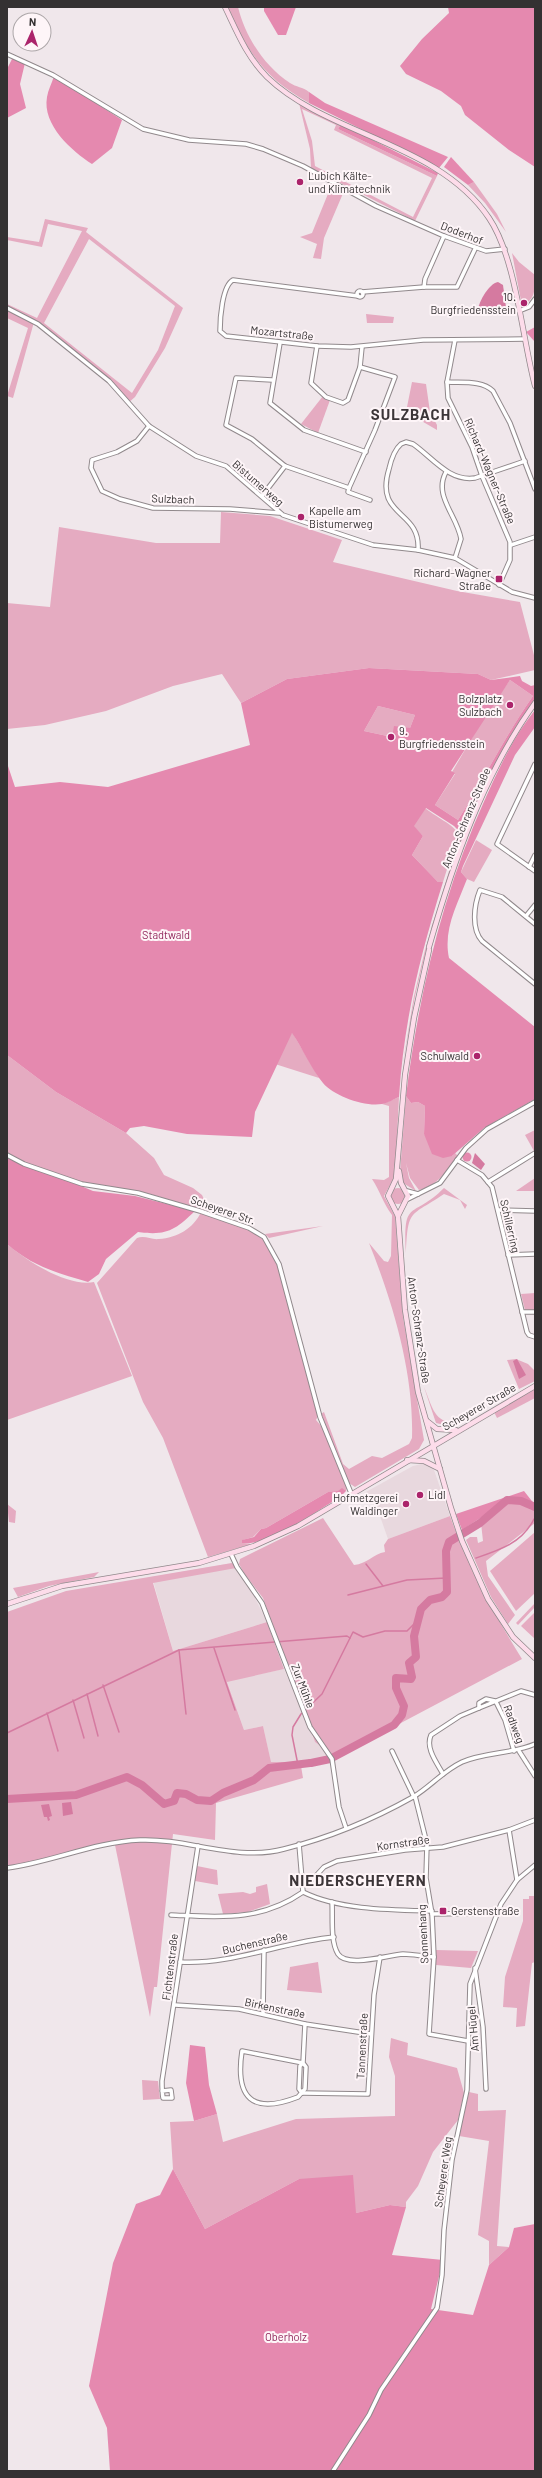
<svg xmlns="http://www.w3.org/2000/svg" width="542" height="2478" viewBox="0 0 542 2478" font-family="Barlow,sans-serif">
  <rect width="100%" height="100%" fill="#f0e7eb"/>
  <g fill="#e8d8de">
    <polygon points="426,1463 434,1470 450,1516 388,1539 373,1496 364,1493 413,1466"/>
    <polygon points="232,1563 251,1590 267,1622 173,1651 152,1577"/>
    <polygon points="284,1669 315,1742 326,1750 331,1760 301,1766 292,1762 271,1763 263,1726 244,1730 227,1681"/>
  </g>
  <g fill="#e5abc1" fill-rule="evenodd">
    <path d="M 228,7 L 238,7 C 245,36 264,66 290,83 C 296,87 303,87 309,92 L 309,103 C 264,78 248,53 228,7 Z"/>
    <path d="M 299,103 L 341,124 L 338,129 L 437,176 L 415,221 L 311,168 L 310,149 ZM 302,109 L 336,125 L 334,130 L 432,178 L 413,217 L 315,166 L 312,141 Z"/>
    <polygon points="474,182 497,214 506,232 485,203 468,185"/>
    <polygon points="332,184 344,191 324,238 321,259 313,258 317,244 300,237 312,233"/>
    <path d="M 45,219 L 88,228 L 86,232 L 183,308 L 165,348 L 135,397 L 128,403 L 114,386 L 34,322 L 13,398 L 7,396 L 28,328 L 7,318 L 7,304 L 37,318 L 82,231 L 48,224 L 42,247 L 7,240 L 7,237 L 39,242 ZM 89,239 L 175,306 L 158,350 L 132,393 L 44,323 Z"/>
    <path d="M 512,253 L 519,262 L 535,275 C 535,289 536,299 522,306 Z"/>
    <polygon points="366,314 394,317 393,323 367,323"/>
    <polygon points="412,382 426,384 430,412 437,425 437,430 406,412"/>
    <polygon points="323,396 330,400 318,433 301,424"/>
    <polygon points="221,512 270,516 342,540 333,562 457,591 520,602 535,659 535,670 491,680 478,674 369,668 287,679 241,703 222,674 173,686 106,711 45,725 7,729 7,603 50,607 59,527 156,543 220,543"/>
    <path d="M 510,680 L 533,696 C 505,736 484,779 458,820 L 435,805 L 455,774 L 452,772 L 486,714 Z"/>
    <polygon points="378,706 415,715 410,728 392,737 364,731"/>
    <path d="M 425,808 C 433,815 456,826 458,834 L 443,882 L 438,882 L 412,855 L 423,836 L 413,826 Z"/>
    <polygon points="460,835 463,835 432,925 415,996 402,1069 414,996 425,950"/>
    <polygon points="476,840 492,850 474,882 467,879 461,872"/>
    <polygon points="292,1032 319,1078 275,1064"/>
    <polygon points="7,1055 56,1092 126,1133 154,1158 164,1175 193,1188 202,1195 210,1212 150,1194 98,1188 24,1164 7,1155"/>
    <path d="M 406,1096 L 411,1103 L 418,1102 L 425,1106 L 424,1134 L 452,1156 L 455,1153 L 458,1156 C 447,1171 438,1185 419,1190 L 410,1178 L 406,1163 L 409,1178 L 416,1191 L 403,1183 L 400,1172 Z"/>
    <path d="M 399,1097 L 395,1176 L 384,1196 L 395,1216 L 403,1317 L 424,1440 L 419,1449 L 355,1487 L 349,1483 L 321,1414 L 324,1412 L 343,1464 L 349,1469 L 372,1456 L 382,1458 L 409,1444 L 412,1438 C 414,1373 393,1303 369,1243 L 384,1261 L 388,1262 L 391,1256 L 392,1215 C 383,1203 380,1191 372,1179 L 384,1180 L 389,1177 L 389,1106 L 382,1104 Z"/>
    <polygon points="535,1130 535,1150 534,1151 525,1135"/>
    <polygon points="535,1178 535,1191 516,1191"/>
    <path d="M 444,1188 L 467,1205 L 465,1209 L 460,1200 L 444,1194 C 410,1217 408,1208 406,1253 C 403,1197 412,1220 444,1188 Z"/>
    <circle cx="398" cy="1196" r="8"/>
    <path d="M 201,1212 C 221,1219 247,1224 263,1238 C 282,1256 309,1383 318,1416 L 316,1420 L 322,1427 L 347,1487 L 346,1491 L 328,1492 L 266,1528 L 261,1529 L 253,1537 L 243,1540 L 242,1543 L 252,1544 L 208,1557 L 163,1438 L 143,1402 L 97,1283 L 137,1238 C 145,1235 151,1240 159,1239 C 177,1238 194,1228 201,1212 Z"/>
    <polygon points="323,1226 269,1238 265,1234"/>
    <path d="M 7,1244 C 27,1261 67,1287 94,1282 L 132,1376 L 7,1420 Z"/>
    <polygon points="535,1293 535,1310 525,1310 521,1294"/>
    <polygon points="516,1359 528,1364 535,1371 535,1381 519,1389 507,1360"/>
    <path d="M 424,1387 C 432,1405 434,1426 458,1421 L 449,1426 L 436,1423 Z"/>
    <polygon points="535,1388 535,1398 497,1418 494,1412"/>
    <polygon points="514,1500 535,1509 535,1523 486,1561 488,1576 515,1615 508,1624 491,1597 466,1540 470,1537 477,1537 478,1543 483,1541 481,1523 506,1502"/>
    <polygon points="7,1504 16,1511 15,1523 9,1522"/>
    <path d="M 450,1516 C 468,1567 493,1612 522,1659 L 331,1760 L 326,1750 L 315,1742 L 263,1598 L 244,1573 L 239,1564 L 240,1559 L 323,1518 L 354,1565 C 367,1564 373,1554 385,1552 L 384,1545 L 388,1539 Z"/>
    <polygon points="535,1532 535,1593 516,1611 490,1571"/>
    <polygon points="232,1563 236,1568 153,1583 173,1651 267,1622 284,1669 227,1682 244,1730 263,1726 271,1762 292,1762 301,1766 303,1778 216,1803 215,1840 173,1834 157,1987 154,1987 150,2017 115,1845 80,1850 7,1868 7,1612 66,1591"/>
    <polygon points="99,1572 94,1577 49,1586 18,1597 13,1588"/>
    <polygon points="535,1603 535,1607 518,1625 516,1623"/>
    <polygon points="535,1612 535,1639 521,1626"/>
    <polygon points="197,1866 217,1870 218,1885 195,1881"/>
    <polygon points="267,1884 270,1904 248,1912 223,1914 218,1894 243,1892 250,1894 256,1892 256,1887"/>
    <polygon points="529,1896 535,1896 535,1962 532,1963 525,2026 516,2027 517,2008 503,2007 505,1977 523,1921 523,1899 529,1899"/>
    <polygon points="436,1950 478,1951 471,1968 436,1965"/>
    <polygon points="318,1962 322,1993 287,1990 290,1967"/>
    <polygon points="391,2038 408,2043 407,2055 457,2068 464,2093 458,2120 433,2152 418,2186 406,2202 406,2207 390,2205 356,2213 299,2179 205,2229 173,2169 170,2122 194,2121 217,2114 223,2142 296,2119 395,2116 395,2076 389,2057"/>
    <polygon points="142,2080 158,2081 160,2099 143,2100"/>
    <polygon points="469,2092 478,2094 478,2111 506,2110 497,2246 509,2247 489,2265 489,2241 478,2235 489,2141 459,2136"/>
  </g>
  <g fill="#e589af" fill-rule="evenodd">
    <polygon points="264,7 296,7 286,35 278,35 264,11"/>
    <polygon points="448,7 535,7 535,167 509,150 465,115 461,106 441,91 406,74 400,66 422,39 449,13"/>
    <polygon points="13,57 25,63 20,84 26,108 7,118 7,69"/>
    <path d="M 54,76 L 122,120 L 112,148 L 92,164 C 72,151 42,125 47,97 C 48,90 52,83 54,76 Z"/>
    <polygon points="309,92 325,103 448,157 439,168 309,103"/>
    <polygon points="341,124 438,173 437,176 338,129"/>
    <polygon points="451,157 474,182 468,185 444,167"/>
    <polygon points="535,327 535,342 526,332"/>
    <path d="M 369,668 L 478,674 L 491,680 L 520,676 L 522,681 L 531,686 L 535,685 L 535,700 L 504,748 L 463,835 L 454,826 L 426,808 L 414,826 L 423,836 L 412,855 L 438,882 L 443,882 C 420,956 404,1020 399,1097 C 394,1099 388,1103 382,1104 C 364,1107 334,1096 323,1083 C 310,1067 303,1049 292,1033 L 255,1112 L 252,1137 L 187,1134 L 144,1126 L 130,1128 L 126,1133 L 56,1092 L 7,1055 L 7,763 L 15,787 L 60,782 L 108,787 L 250,745 L 241,703 L 287,679 ZM 510,680 L 533,696 C 505,736 484,779 458,820 L 435,805 L 455,773 L 451,771 ZM 378,706 L 415,715 L 410,728 L 394,726 L 392,737 L 364,731 Z"/>
    <path d="M 535,710 L 535,727 L 515,755 L 463,866 L 461,872 L 467,879 C 457,905 443,930 449,958 L 535,1027 L 535,1099 L 484,1128 L 452,1156 L 443,1158 L 432,1154 L 424,1134 L 425,1106 L 418,1102 L 411,1103 L 406,1096 C 419,992 443,892 486,797 C 500,766 514,736 535,710 Z"/>
    <circle cx="467" cy="1157" r="4.5"/>
    <path d="M 7,1155 L 93,1191 L 135,1196 L 195,1211 C 175,1230 167,1236 138,1232 L 106,1259 L 99,1274 L 88,1282 C 57,1273 32,1266 7,1244 Z"/>
    <path d="M 342,1488 L 346,1491 L 340,1497 C 315,1512 269,1546 242,1543 L 242,1540 L 254,1537 L 261,1529 L 266,1528 L 328,1492 L 338,1491 Z"/>
    <polygon points="524,1491 535,1505 519,1499 509,1499 462,1530 456,1514"/>
    <polygon points="190,2045 205,2047 209,2085 217,2114 194,2121 186,2083"/>
    <polygon points="173,2169 205,2229 299,2179 353,2175 356,2213 390,2205 406,2207 392,2255 443,2260 431,2309 473,2315 489,2265 509,2247 514,2228 535,2224 535,2470 110,2471 107,2428 89,2386 113,2263 136,2204 160,2195"/>
  </g>
  <g fill="#d57aa0">
    <path d="M 498,282 L 503,285 L 507,315 L 478,314 C 476,305 489,283 498,282 Z"/>
    <polygon points="475,1153 485,1164 481,1170 472,1163"/>
    <polygon points="517,1359 526,1375 519,1379 513,1361"/>
    <polygon points="71,1802 73,1814 63,1816 62,1803"/>
    <polygon points="49,1804 52,1816 49,1817 50,1820 48,1821 47,1817 44,1817 41,1805"/>
  </g>
  <g fill="none" stroke-linecap="round" stroke-linejoin="round">
    <g stroke="#d57aa0" stroke-width="1.5">
      <path d="M 476,1558 C 500,1550 522,1543 534,1519"/>
      <polyline points="366,1564 383,1586"/>
      <polyline points="348,1595 407,1580 446,1578"/>
      <polyline points="214,1648 235,1710"/>
      <polyline points="179,1650 186,1714"/>
      <polyline points="103,1685 119,1732"/>
      <polyline points="87,1694 98,1736"/>
      <polyline points="73,1700 84,1738"/>
      <polyline points="47,1713 58,1751"/>
      <polyline points="7,1733 179,1650 347,1636 350,1638"/>
      <polyline points="298,1765 292,1735 293,1727 301,1714 322,1694 353,1632 363,1637 385,1631 407,1631 417,1621"/>
    </g>
    <g stroke="#d57aa0" stroke-width="8">
      <polyline points="311,1763 330,1759 394,1725 402,1715 404,1706 396,1688 396,1678 411,1679 412,1677 409,1663 416,1657 414,1636 421,1609 430,1600 442,1597 447,1592 446,1551 449,1542 480,1523 507,1500 521,1501 535,1507"/>
      <polyline points="7,1799 76,1795 127,1777 142,1785 164,1804 174,1801 177,1793 186,1794 197,1800 211,1801 223,1793 254,1780 269,1768 310,1763"/>
    </g>
    <g stroke="#91898c" stroke-width="5.5">
      <g id="street">
        <polyline points="7,54 53,75 143,129 189,140 246,144 263,149 303,166 376,206 444,236 486,251 505,249"/>
        <polyline points="424,287 425,279 444,236"/>
        <circle cx="360" cy="294" r="3"/>
        <polyline points="362,292 424,287 457,287 475,249"/>
        <path d="M 358,296 L 233,280 C 222,286 220,319 220,331 L 226,336 L 317,346 L 351,347 L 423,340 L 524,339"/>
        <polyline points="7,308 38,324 109,381 149,426 196,456 226,466 283,515 373,545 418,550 455,558 512,592 535,598"/>
        <polyline points="519,311 529,307 535,299"/>
        <polyline points="455,340 447,382 448,398 472,447 482,476 510,542 510,560 499,585"/>
        <polyline points="280,343 270,403 304,430 366,452"/>
        <polyline points="317,346 311,383 326,397 343,403 348,400 360,367 362,347"/>
        <polyline points="272,380 236,378 226,425 252,439 285,466"/>
        <path d="M 447,382 C 462,383 482,380 493,391 L 510,423 L 535,489"/>
        <polyline points="149,426 137,441 117,452 92,460 91,468 102,491 120,499 153,508 230,509 279,513"/>
        <path d="M 446,472 C 433,496 457,515 461,539 L 455,558"/>
        <polyline points="349,488 375,430 395,377 360,367"/>
        <polyline points="262,496 285,466 349,488 348,492 370,500"/>
        <polyline points="511,545 535,537"/>
        <path d="M 418,550 C 421,509 374,518 389,469 C 391,460 394,450 401,444 L 406,442 L 413,444 C 432,457 449,482 475,478 L 525,461"/>
        <polyline points="535,764 497,844 535,871"/>
        <polyline points="529,867 535,855"/>
        <polyline points="526,916 535,905"/>
        <path d="M 535,924 L 502,897 L 480,890 C 474,905 471,929 482,941 L 535,984"/>
        <polyline points="7,1155 24,1164 82,1184 138,1193 200,1211 249,1228 264,1237 279,1264 320,1417 351,1493"/>
        <polyline points="457,1160 482,1175 492,1187 527,1332 529,1335 535,1337"/>
        <polyline points="488,1182 535,1153"/>
        <polyline points="407,1191 418,1194"/>
        <polyline points="408,1199 440,1183 466,1148 487,1129 535,1102"/>
        <polyline points="498,1210 535,1211"/>
        <polyline points="508,1255 535,1254"/>
        <polyline points="522,1312 535,1312"/>
        <polyline points="231,1554 237,1567 262,1603 310,1727 332,1759 339,1807 346,1828"/>
        <polyline points="495,1701 486,1699 479,1703 479,1708 521,1691 535,1695"/>
        <polyline points="496,1702 505,1720 514,1751"/>
        <polyline points="392,1751 414,1797"/>
        <polyline points="519,1751 535,1776"/>
        <path d="M 443,1774 C 437,1763 425,1748 431,1735 L 460,1716 L 479,1708"/>
        <polyline points="415,1796 427,1844 426,1878 432,1914 434,1957 429,2034 468,2041"/>
        <polyline points="299,1844 303,1892"/>
        <path d="M 7,1868 C 52,1862 94,1842 140,1840 C 188,1838 236,1862 284,1849 C 328,1838 374,1819 413,1797 C 430,1787 443,1771 462,1762 C 485,1752 512,1754 535,1744"/>
        <polyline points="517,1880 509,1830 535,1820"/>
        <polyline points="303,1881 313,1879 324,1867 337,1861 405,1850 443,1847 509,1830"/>
        <path d="M 303,1892 C 339,1910 392,1910 432,1911"/>
        <path d="M 332,1902 C 333,1917 330,1941 338,1954 C 347,1968 388,1955 403,1954 C 414,1954 424,1957 434,1957"/>
        <polyline points="432,1914 496,1913"/>
        <path d="M 171,1915 C 219,1917 260,1922 303,1892"/>
        <path d="M 180,1962 C 232,1965 282,1942 334,1937"/>
        <polyline points="475,1968 483,2027 486,2089"/>
        <polyline points="175,2005 239,2009 305,2024 371,2034"/>
        <polyline points="263,2014 264,1950"/>
        <path d="M 162,2091 L 171,2090 L 172,2098 L 163,2098 C 162,2092 162,2087 162,2081 L 198,1846"/>
        <path d="M 302,2093 L 299,2089 L 300,2066 L 303,2063 L 306,2067 L 305,2089 L 304,2090 L 298,2097 C 252,2115 235,2098 242,2051 L 303,2063 L 305,2024"/>
        <polyline points="302,2093 368,2094 374,1995 380,1957"/>
        <polyline points="333,2471 369,2415 381,2390 437,2308 442,2275 444,2230 452,2160 467,2090 470,1984 501,1904 517,1880 535,1865"/>
      </g>
    </g>
    <g stroke="#91898c" stroke-width="6">
      <g id="secondary">
        <path d="M 225,7 C 237,32 247,57 267,77 C 328,136 438,142 489,218 C 516,258 522,337 535,386"/>
        <path d="M 429,947 C 453,863 483,775 535,703"/>
        <polyline points="429,950 414,1018 405,1075 396,1179 388,1196 398,1216 405,1310 418,1392 451,1508 462,1541 488,1599 513,1637 535,1658"/>
        <polyline points="398,1216 408,1196 401,1183 399,1171"/>
        <polyline points="427,1421 437,1429 456,1430"/>
        <polyline points="407,1460 424,1461 440,1469"/>
        <polyline points="7,1604 62,1586 199,1563 254,1546 298,1526 535,1386"/>
      </g>
    </g>
    <use href="#street" stroke="#fff" stroke-width="3.5"/>
    <use href="#secondary" stroke="#fddcea" stroke-width="4.5"/>
  </g>
  <g fill="#ab246b" stroke="#fef5f8" stroke-width="1.5">
    <circle cx="300" cy="182" r="4"/>
    <circle cx="524" cy="303" r="4"/>
    <circle cx="301" cy="517" r="4"/>
    <rect x="495" y="575" width="8" height="8" rx="2"/>
    <circle cx="510" cy="705" r="4"/>
    <circle cx="391" cy="737" r="4"/>
    <circle cx="477" cy="1056" r="4"/>
    <circle cx="420" cy="1495" r="4"/>
    <circle cx="406" cy="1504" r="4"/>
    <rect x="439" y="1907" width="8" height="8" rx="2"/>
  </g>
  <g text-anchor="middle" stroke-width="4" stroke-linejoin="round" paint-order="stroke">
    <g font-size="11" fill="#343132" stroke="#fef5f8" text-anchor="start">
      <text x="308" y="180">Lubich Kälte-<tspan x="308" dy="13">und Klimatechnik</tspan></text>
      <text x="516" y="301" text-anchor="end">10.<tspan x="516" dy="13">Burgfriedensstein</tspan></text>
      <text x="309" y="515">Kapelle am<tspan x="309" dy="13">Bistumerweg</tspan></text>
      <text x="491" y="577" text-anchor="end">Richard-Wagner<tspan x="491" dy="13">Straße</tspan></text>
      <text x="502" y="703" text-anchor="end">Bolzplatz<tspan x="502" dy="13">Sulzbach</tspan></text>
      <text x="399" y="735">9.<tspan x="399" dy="13">Burgfriedensstein</tspan></text>
      <text x="469" y="1060" text-anchor="end">Schulwald</text>
      <text x="428" y="1499">Lidl</text>
      <text x="398" y="1502" text-anchor="end">Hofmetzgerei<tspan x="398" dy="13">Waldinger</tspan></text>
      <text x="451" y="1915">Gerstenstraße</text>
    </g>
    <g font-size="11" fill="#343132" stroke="#fef5f8">
      <text transform="translate(462 233) rotate(21)" y="4">Doderhof</text>
      <text transform="translate(282 333) rotate(6)" y="4">Mozartstraße</text>
      <text transform="translate(490 471) rotate(67)" y="4">Richard-Wagner-Straße</text>
      <text transform="translate(258 483) rotate(41)" y="4">Bistumerweg</text>
      <text transform="translate(173 499) rotate(2)" y="4">Sulzbach</text>
      <text transform="translate(466 818) rotate(-67)" y="4">Anton-Schranz-Straße</text>
      <text transform="translate(223 1210) rotate(19)" y="4">Scheyerer Str.</text>
      <text transform="translate(510 1226) rotate(77)" y="4">Schillerring</text>
      <text transform="translate(419 1330) rotate(82)" y="4">Anton-Schranz-Straße</text>
      <text transform="translate(479 1407) rotate(-30)" y="4">Scheyerer Straße</text>
      <text transform="translate(303 1686) rotate(69)" y="4">Zur Mühle</text>
      <text transform="translate(514 1724) rotate(70)" y="4">Radlweg</text>
      <text transform="translate(403 1843) rotate(-8)" y="4">Kornstraße</text>
      <text transform="translate(423 1934) rotate(-93)" y="4">Sonnenhang</text>
      <text transform="translate(255 1943) rotate(-13)" y="4">Buchenstraße</text>
      <text transform="translate(170 1967) rotate(-83)" y="4">Fichtenstraße</text>
      <text transform="translate(275 2008) rotate(12)" y="4">Birkenstraße</text>
      <text transform="translate(473 2029) rotate(-95)" y="4">Am Hügel</text>
      <text transform="translate(362 2046) rotate(-87)" y="4">Tannenstraße</text>
      <text transform="translate(443 2172) rotate(-82)" y="4">Scheyerer Weg</text>
    </g>
    <g font-size="11" fill="#91265b" stroke="#fef5f8">
      <text x="166" y="939">Stadtwald</text>
      <text x="286" y="2341">Oberholz</text>
    </g>
    <g font-size="15" font-weight="bold" letter-spacing="1" fill="#3c3538" stroke="#fef5f8">
      <text x="411" y="420">SULZBACH</text>
      <text x="358" y="1886">NIEDERSCHEYERN</text>
    </g>
  </g>
  <rect width="542" height="2478" fill="none" stroke="#343132" stroke-width="16"/>
  <g transform="translate(32 32) rotate(3)"><circle r="19" fill="#fef5f8" stroke="#ada7a9"/>
  <path d="M0-3L7 15L0 10L-7 15Z" fill="#ab246b"/>
  <text y="-6" font-size="11" font-weight="bold" text-anchor="middle" fill="#343132">N</text>
  </g>
</svg>
